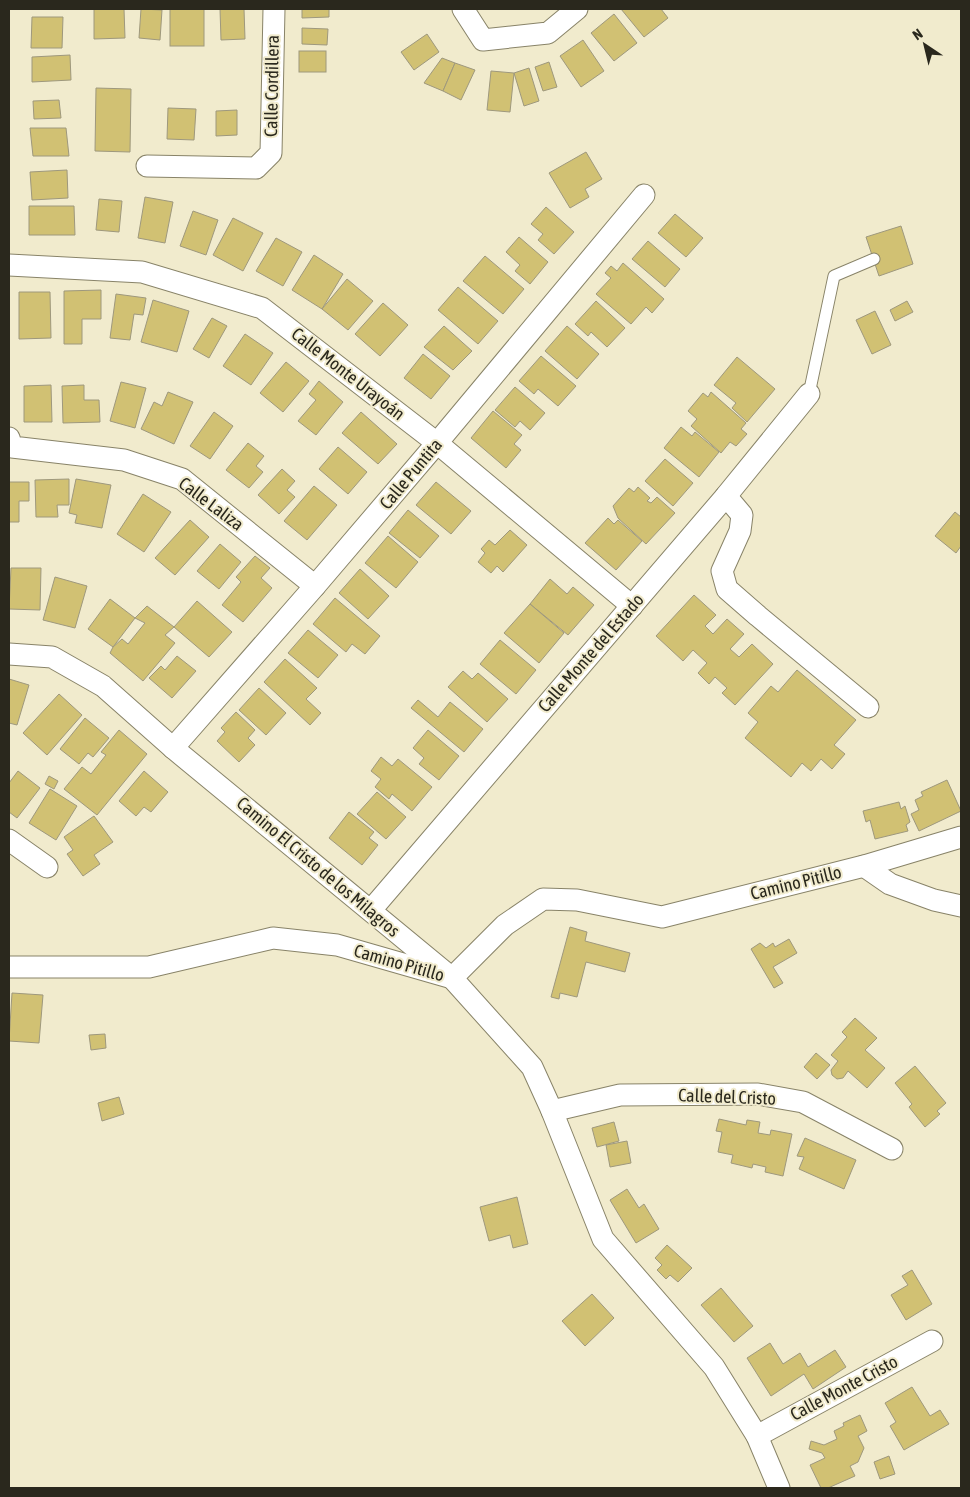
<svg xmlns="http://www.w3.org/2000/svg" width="970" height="1497" viewBox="0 0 970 1497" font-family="'Asap Condensed',sans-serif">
  <rect width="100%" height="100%" fill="#f1ebcd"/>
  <g fill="#d1c173" stroke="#9e987d">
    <polygon points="94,9 124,9 125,38 94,39"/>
    <polygon points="141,9 162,10 160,40 139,38"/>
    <rect x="170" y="9" width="34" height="37"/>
    <polygon points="220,9 244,9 245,39 221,40"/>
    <polygon points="302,9 329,9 329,17 302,18"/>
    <polygon points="621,9 661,9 668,18 644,37"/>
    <polygon points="614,14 637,43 614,61 591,33"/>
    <polygon points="32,17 63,17 62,48 31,48"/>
    <polygon points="302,28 328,29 327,45 302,44"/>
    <polygon points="427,34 439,52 414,70 401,52"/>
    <polygon points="583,40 604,71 581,87 560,56"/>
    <rect x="299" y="51" width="27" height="21"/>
    <polygon points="70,55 71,80 32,82 32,57"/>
    <polygon points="442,58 455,63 443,91 424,83"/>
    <polygon points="549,62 557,87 543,91 535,67"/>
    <polygon points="455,63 475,70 461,100 443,91"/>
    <polygon points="529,68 539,101 524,106 514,73"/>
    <polygon points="491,71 514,73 510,112 487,110"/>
    <polygon points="96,88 131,89 130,152 95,151"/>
    <polygon points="59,100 61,118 34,119 33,101"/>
    <polygon points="168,108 196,109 194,140 167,139"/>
    <polygon points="237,110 237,135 216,136 216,111"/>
    <polygon points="30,128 66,128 69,156 33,156"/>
    <polygon points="586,152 602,179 585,189 589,197 570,208 549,173"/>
    <polygon points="67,170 68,198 32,200 30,172"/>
    <polygon points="145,197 173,202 165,243 138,238"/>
    <polygon points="99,199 122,201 119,232 96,230"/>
    <polygon points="29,206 74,206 75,235 29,235"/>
    <polygon points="546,207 574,232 554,254 538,240 543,234 531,224"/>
    <polygon points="193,211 218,220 206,255 180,246"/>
    <polygon points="675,214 703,238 686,257 658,233"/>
    <polygon points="233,218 263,233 243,271 213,255"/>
    <polygon points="901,226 913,264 879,276 866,237"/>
    <polygon points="519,237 548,262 530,284 515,271 520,265 506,252"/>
    <polygon points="276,238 302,252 283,286 256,271"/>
    <polygon points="648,241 680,269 665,287 632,259"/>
    <polygon points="314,255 343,274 322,309 292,290"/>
    <polygon points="485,256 524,289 503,314 463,281"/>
    <polygon points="623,263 664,299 652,313 646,307 631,324 596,294 611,278 605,273 611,266 617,271"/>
    <polygon points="347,279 373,301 348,330 322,309"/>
    <polygon points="458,287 498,321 478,344 438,310"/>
    <polygon points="101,290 101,319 82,319 82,344 64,344 64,291"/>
    <polygon points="19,292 50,292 51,338 19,339"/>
    <polygon points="116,294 146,298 143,315 134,314 130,340 110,338"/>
    <polygon points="153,300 189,311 177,352 141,342"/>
    <polygon points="596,301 625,328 607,347 591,332 588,336 575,324"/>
    <polygon points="907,301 913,312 895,321 890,310"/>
    <polygon points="383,303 408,325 380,356 355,334"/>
    <polygon points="875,311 891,345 872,354 856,320"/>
    <polygon points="212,318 227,326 209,358 193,349"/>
    <polygon points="444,326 472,351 453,370 424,347"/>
    <polygon points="567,326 599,354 577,379 545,351"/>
    <polygon points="245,334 273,353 251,385 223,366"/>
    <polygon points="423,354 450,376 431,399 404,378"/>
    <polygon points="541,356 576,386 558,406 538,389 534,394 519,381"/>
    <polygon points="737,357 775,389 747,422 732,408 736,403 714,385"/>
    <polygon points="286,362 309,381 283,412 260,393"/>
    <polygon points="319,381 343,402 316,435 298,421 316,400 309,394"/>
    <polygon points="121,382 146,388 135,428 110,421"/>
    <polygon points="51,385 52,422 24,422 24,386"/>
    <polygon points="84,385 84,400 99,400 100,422 63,423 62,386"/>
    <polygon points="515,387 545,413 530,430 520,421 515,427 495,410"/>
    <polygon points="168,392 193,402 174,444 141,429 154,402 162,406"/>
    <polygon points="711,392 746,423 741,429 747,434 736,446 730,442 721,453 691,426 697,419 688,411 703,393 708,397"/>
    <polygon points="493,411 522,435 514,444 521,450 506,468 471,438"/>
    <polygon points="214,412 233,426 210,459 190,446"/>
    <polygon points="361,412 397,444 378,464 342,433"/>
    <polygon points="681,427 692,436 695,432 719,452 699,477 664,448"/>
    <polygon points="248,443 264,456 256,466 263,472 249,488 226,470"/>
    <polygon points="338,447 367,472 348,494 319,469"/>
    <polygon points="665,459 693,483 673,506 645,481"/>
    <polygon points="282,469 295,481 287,490 295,497 279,514 258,495"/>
    <polygon points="69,479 69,505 57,505 58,517 36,517 35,480"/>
    <polygon points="76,479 111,485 102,528 75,523 77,515 69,513"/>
    <polygon points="9,482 29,482 29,501 19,501 19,522 9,522"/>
    <polygon points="436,482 471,511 451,534 416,505"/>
    <polygon points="314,486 337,505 307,540 284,521"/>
    <polygon points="638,487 650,498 647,501 651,503 657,497 675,513 646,544 618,518 613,506 629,488 634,492"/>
    <polygon points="143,494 171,512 144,552 117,534"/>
    <polygon points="408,510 439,536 420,558 389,533"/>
    <polygon points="955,512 961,517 961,546 956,553 935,536"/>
    <polygon points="608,518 614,524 618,520 642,541 616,570 585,543"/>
    <polygon points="190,520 209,537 175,575 155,558"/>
    <polygon points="510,530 527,545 503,572 497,566 491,573 478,562 485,553 481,549 489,540 495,545"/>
    <polygon points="388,536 418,562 396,588 365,563"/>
    <polygon points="220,544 241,562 219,589 197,571"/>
    <polygon points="255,556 270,568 261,578 272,588 243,622 222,605 241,582 236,577"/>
    <polygon points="11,568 41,568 40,610 9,609"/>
    <polygon points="360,569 389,596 368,619 339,593"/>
    <polygon points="55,577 87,586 75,628 43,620"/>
    <polygon points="550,579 567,594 573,587 594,605 568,635 530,604"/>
    <polygon points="694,595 716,615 705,626 713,634 727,619 744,634 730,649 739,657 752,644 773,664 735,705 722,693 727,688 715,677 709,684 698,673 707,663 693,650 683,661 656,636"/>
    <polygon points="335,598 380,636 365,654 352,644 346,652 313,624"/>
    <polygon points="110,599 135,618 113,647 88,629"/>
    <polygon points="197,601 232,632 209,657 174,627"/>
    <polygon points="530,604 564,633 539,663 504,633"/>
    <polygon points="147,606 174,627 165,635 175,643 143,681 110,653 113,647 122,639 128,644 145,623 135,618"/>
    <polygon points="308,630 338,655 318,678 288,653"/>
    <polygon points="500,640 536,670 516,694 480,664"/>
    <polygon points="177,656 196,671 172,698 149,678 161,666 165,670"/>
    <polygon points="285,659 317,688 306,699 321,713 310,725 264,682"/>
    <polygon points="797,670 856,720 834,745 845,754 832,769 821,759 811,771 802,763 791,777 745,738 758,722 748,713 771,686 778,692"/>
    <polygon points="463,671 472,679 478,673 508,699 487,722 448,687"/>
    <polygon points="9,679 29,685 17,725 9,723"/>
    <polygon points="259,688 286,713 266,735 239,710"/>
    <polygon points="59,694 82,715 47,755 23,733"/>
    <polygon points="418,700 438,717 450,702 483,729 464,752 411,708"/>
    <polygon points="236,712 255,730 248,738 255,745 239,762 217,741 225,732 221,728"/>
    <polygon points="85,718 109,738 93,757 88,753 79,764 60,749"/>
    <polygon points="119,730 147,754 97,815 64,789 82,767 91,774 106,755 101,752"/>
    <polygon points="428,730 459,756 439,780 419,764 424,758 413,748"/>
    <polygon points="381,757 392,766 398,759 432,787 412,811 392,794 389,799 375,787 381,779 371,771"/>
    <polygon points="18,771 40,788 17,818 9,812 9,783"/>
    <polygon points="144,771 168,792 151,812 144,807 136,816 119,801"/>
    <polygon points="49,776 58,781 54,789 45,784"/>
    <polygon points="947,780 961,811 919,831 911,814 919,810 915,800 923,796 921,792"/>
    <polygon points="50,789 77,806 56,840 29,823"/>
    <polygon points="377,792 406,817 386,839 357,814"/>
    <polygon points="899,802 901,809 905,806 910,822 906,825 908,831 875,839 870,820 866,822 863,811"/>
    <polygon points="349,812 374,832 369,838 378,845 362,865 329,838"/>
    <polygon points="94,816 113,842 94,855 100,864 83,876 67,854 73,850 64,837"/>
    <polygon points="570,927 587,932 585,941 630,953 625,972 586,962 577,997 560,993 559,999 551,997"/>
    <polygon points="789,939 797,953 773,967 783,983 774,988 751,949 760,943 766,948 773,943 775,947"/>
    <polygon points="12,993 43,995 39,1043 9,1041"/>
    <polygon points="855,1018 877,1038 865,1050 885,1068 867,1088 848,1071 843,1078 837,1079 832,1075 831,1070 838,1061 831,1055 847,1037 842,1032"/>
    <polygon points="105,1034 106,1048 91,1050 89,1035"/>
    <polygon points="816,1053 830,1065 817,1079 804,1067"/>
    <polygon points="915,1066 946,1103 937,1111 940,1114 925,1127 909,1107 912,1104 895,1083"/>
    <polygon points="119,1097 124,1114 102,1121 98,1103"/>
    <polygon points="719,1119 746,1125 747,1120 760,1122 758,1133 770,1135 771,1130 792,1134 783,1176 765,1172 766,1167 753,1164 752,1168 731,1163 733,1155 718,1152 722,1132 716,1131"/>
    <polygon points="614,1122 619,1141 597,1147 592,1128"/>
    <polygon points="805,1138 856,1160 844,1189 799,1169 804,1157 797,1156"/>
    <polygon points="627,1141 631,1163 610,1167 606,1145"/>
    <polygon points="627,1189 639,1208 644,1204 659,1229 636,1243 610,1200"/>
    <polygon points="517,1197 528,1244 513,1248 510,1235 489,1241 480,1207"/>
    <polygon points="667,1245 692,1268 678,1282 670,1275 666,1279 657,1270 662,1265 655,1258"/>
    <polygon points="912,1270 932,1304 906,1320 891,1295 908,1285 902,1276"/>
    <polygon points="721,1288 753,1326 734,1342 701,1305"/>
    <polygon points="592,1294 614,1318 585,1346 562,1321"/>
    <polygon points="770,1343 783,1364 800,1353 808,1367 835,1350 846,1367 813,1389 804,1374 771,1396 747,1358"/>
    <polygon points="912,1387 930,1416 940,1410 949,1424 904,1450 890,1426 896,1422 885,1403"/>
    <polygon points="860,1415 867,1431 858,1436 864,1448 858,1462 850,1466 855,1476 828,1488 821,1488 810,1465 825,1458 822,1453 809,1449 811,1441 824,1445 837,1439 834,1431 844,1426 843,1423"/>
    <polygon points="889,1456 895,1474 880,1479 874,1462"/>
  </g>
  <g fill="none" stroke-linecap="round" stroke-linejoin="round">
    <g stroke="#888368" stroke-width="13">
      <polyline id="lane" points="809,394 834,276 874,259"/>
    </g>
    <g stroke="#888368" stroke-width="23">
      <g id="street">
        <polyline points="463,9 483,40 548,33 577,9"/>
        <polyline points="147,166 256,168 271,153 274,9"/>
        <polyline points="9,265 142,272 262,308 437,443 632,606"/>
        <polyline points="9,438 12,447 124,460 182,479 315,586"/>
        <polyline points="726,496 742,515 740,531 722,571 727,589 758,616 868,707"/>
        <polyline points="9,654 52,657 103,686 173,748 452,978 532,1067 552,1111 603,1239 714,1367 757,1436 779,1488"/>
        <polyline points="173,748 315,586 437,443 644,195"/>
        <polyline points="9,840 47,867"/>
        <polyline points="864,866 890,884 934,900 961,906"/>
        <polyline points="371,910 726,496 809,394"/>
        <polyline points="9,967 149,967 273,938 337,945 452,978 505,925 543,899 577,900 662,917 864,866 961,837"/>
        <polyline points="552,1111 620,1095 758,1094 803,1102 892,1149"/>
        <polyline points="757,1436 932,1341"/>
      </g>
    </g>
    <use href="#lane" stroke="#fff" stroke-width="11"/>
    <use href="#street" stroke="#fff" stroke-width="21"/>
  </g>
  <g text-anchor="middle" stroke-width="4" stroke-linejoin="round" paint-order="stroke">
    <g font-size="18" fill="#2a281d" stroke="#f1ebcd">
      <text transform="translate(272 86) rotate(-89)" y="6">Calle Cordillera</text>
      <text transform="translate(348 374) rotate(38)" y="6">Calle Monte Urayoán</text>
      <text transform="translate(411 474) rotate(-50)" y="6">Calle Puntita</text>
      <text transform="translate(211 504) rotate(37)" y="6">Calle Laliza</text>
      <text transform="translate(591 653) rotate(-49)" y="6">Calle Monte del Estado</text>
      <text transform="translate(318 867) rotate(40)" y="6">Camino El Cristo de los Milagros</text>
      <text transform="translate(796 883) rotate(-14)" y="6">Camino Pitillo</text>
      <text transform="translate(399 963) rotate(16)" y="6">Camino Pitillo</text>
      <text transform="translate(727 1097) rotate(2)" y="6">Calle del Cristo</text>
      <text transform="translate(844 1388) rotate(-28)" y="6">Calle Monte Cristo</text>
    </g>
  </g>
  <rect width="970" height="1497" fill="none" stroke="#2a281d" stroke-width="20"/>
  <g transform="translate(925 45) rotate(325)" stroke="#f1ebcd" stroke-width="4" paint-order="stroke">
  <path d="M0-4L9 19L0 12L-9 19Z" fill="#2a281d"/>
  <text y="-8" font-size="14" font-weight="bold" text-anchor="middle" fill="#2a281d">N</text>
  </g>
</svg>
